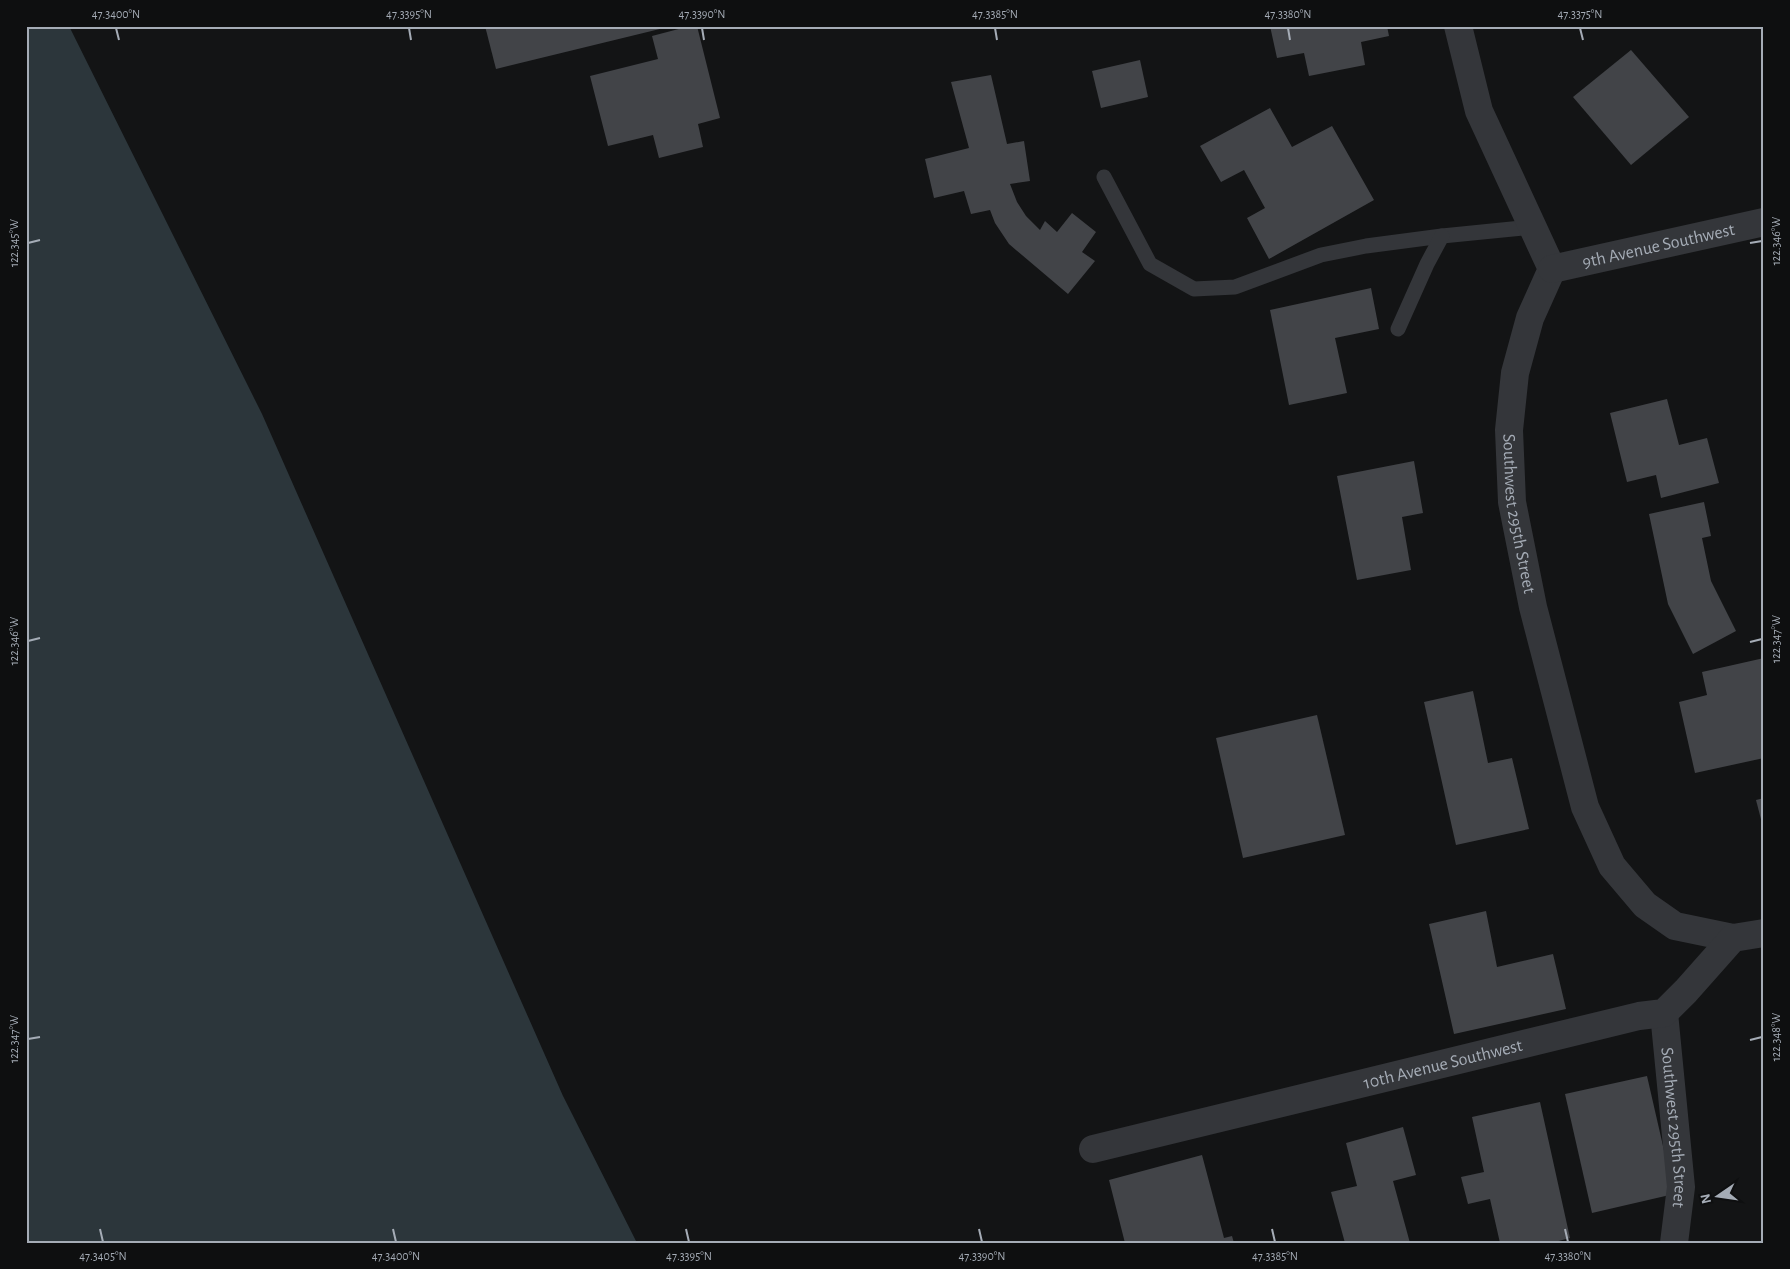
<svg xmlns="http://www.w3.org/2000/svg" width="1790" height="1269" viewBox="0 0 1790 1269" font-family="'Alegreya Sans',sans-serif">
  <rect width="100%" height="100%" fill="#131415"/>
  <polygon fill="#2c363b" points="26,26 69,26 262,414 563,1096 637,1243 26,1243"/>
  <g fill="#424448">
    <polygon points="485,26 668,26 668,27 496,69"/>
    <polygon points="690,26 697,26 720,118 698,124 703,147 659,158 653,135 608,146 590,76 658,59 652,36"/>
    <polygon points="1270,26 1387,26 1389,36 1361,42 1365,65 1309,76 1304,53 1277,58"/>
    <polygon points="1631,50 1689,117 1631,165 1573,97"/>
    <polygon points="1140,60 1148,97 1101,108 1092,71"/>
    <polygon points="991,75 1007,144 1024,141 1030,181 1010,184 1017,202 1026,216 1040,230 1045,221 1057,232 1072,213 1096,232 1082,252 1095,261 1068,294 1009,244 995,223 990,210 971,214 964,191 934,198 925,159 969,148 951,82"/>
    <polygon points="1270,108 1292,147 1332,126 1374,200 1269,259 1247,218 1265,208 1244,170 1221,182 1200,146"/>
    <polygon points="1371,288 1379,329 1335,338 1347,393 1289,405 1270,310"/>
    <polygon points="1667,399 1679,445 1707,438 1719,483 1661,498 1656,475 1627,482 1610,413"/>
    <polygon points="1414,461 1423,513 1402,517 1411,570 1357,580 1337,476"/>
    <polygon points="1704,502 1711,536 1702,538 1711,581 1736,631 1693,654 1668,604 1649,514"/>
    <polygon points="1764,658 1764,758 1695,773 1679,702 1707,695 1702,672"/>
    <polygon points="1473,691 1488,763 1512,758 1529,829 1456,845 1424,702"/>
    <polygon points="1317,715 1345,835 1243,858 1216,738"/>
    <polygon points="1764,798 1764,827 1763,827 1756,800"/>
    <polygon points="1486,911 1497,967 1553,954 1566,1009 1454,1034 1429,924"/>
    <polygon points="1647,1076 1674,1194 1592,1213 1565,1094"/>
    <polygon points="1540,1102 1570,1238 1551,1243 1500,1243 1490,1199 1468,1204 1461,1177 1484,1172 1472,1117"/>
    <polygon points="1403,1127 1416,1175 1393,1181 1410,1243 1345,1243 1331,1192 1357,1186 1346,1143"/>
    <polygon points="1202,1155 1224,1238 1232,1236 1234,1243 1125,1243 1109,1180"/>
  </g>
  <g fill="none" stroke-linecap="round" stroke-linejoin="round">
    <g stroke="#34363a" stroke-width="15">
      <polyline points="1104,177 1150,264 1194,289 1235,287 1321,255 1366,246 1442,236 1532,227"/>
      <polyline points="1398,329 1427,264 1442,236"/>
    </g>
    <g stroke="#34363a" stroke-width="28">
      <path id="s1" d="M 1458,26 L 1479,111 L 1552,269 L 1530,318 L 1515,373 L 1509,430 L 1512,502 L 1533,607 L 1585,807 L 1612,866 L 1645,905 L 1675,926 L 1733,938"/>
      <path id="s2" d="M 1552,269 L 1764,222"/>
      <path id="s3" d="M 1664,1013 L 1681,1187 L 1674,1243"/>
      <path id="s4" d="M 1093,1149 L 1639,1016 L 1664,1013 L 1686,991 L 1733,938 L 1764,933"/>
    </g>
  </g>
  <path fill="none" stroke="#a5acb6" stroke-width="2" d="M 116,28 L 119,40M 409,28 L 411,40M 702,28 L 704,40M 995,28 L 997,40M 1288,28 L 1290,40M 1580,28 L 1583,40M 28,243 L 40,240M 1750,243 L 1762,241M 28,641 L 40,638M 1750,642 L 1762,639M 28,1039 L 40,1037M 1750,1040 L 1762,1037M 100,1229 L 103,1242M 393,1229 L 396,1242M 686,1229 L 689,1242M 979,1229 L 982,1242M 1272,1229 L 1275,1242M 1565,1229 L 1568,1242"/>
  <g text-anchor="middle" stroke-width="5" stroke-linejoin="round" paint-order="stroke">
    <g font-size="18" fill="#a5acb6" stroke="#0e0f10">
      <text dy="6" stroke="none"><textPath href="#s2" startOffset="109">9th Avenue Southwest</textPath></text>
      <text dy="6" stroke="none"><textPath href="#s1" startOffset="514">Southwest 295th Street</textPath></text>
      <text dy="6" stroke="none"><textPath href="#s4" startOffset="360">10th Avenue Southwest</textPath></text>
      <text dy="6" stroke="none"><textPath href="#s3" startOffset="115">Southwest 295th Street</textPath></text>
    </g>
  </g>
  <rect width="1790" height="1269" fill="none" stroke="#0e0f10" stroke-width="55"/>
  <g transform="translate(1718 1196) rotate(257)" stroke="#0e0f10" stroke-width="4" paint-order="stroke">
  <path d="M0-4L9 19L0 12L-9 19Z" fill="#a5acb6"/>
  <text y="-8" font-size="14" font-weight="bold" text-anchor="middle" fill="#a5acb6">N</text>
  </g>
  <rect x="28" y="28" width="1734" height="1214" fill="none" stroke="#a5acb6" stroke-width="2"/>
  <g font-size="12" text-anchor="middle" fill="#a5acb6">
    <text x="116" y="18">47.3400°N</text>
    <text x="409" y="18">47.3395°N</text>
    <text x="702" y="18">47.3390°N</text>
    <text x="995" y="18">47.3385°N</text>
    <text x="1288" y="18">47.3380°N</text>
    <text x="1580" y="18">47.3375°N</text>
    <text transform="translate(1776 241) rotate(-90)" y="4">122.346°W</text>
    <text transform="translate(14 243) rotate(-90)" y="4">122.345°W</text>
    <text transform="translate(1776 639) rotate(-90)" y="4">122.347°W</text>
    <text transform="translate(14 641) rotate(-90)" y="4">122.346°W</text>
    <text transform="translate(1776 1037) rotate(-90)" y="4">122.348°W</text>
    <text transform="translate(14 1039) rotate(-90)" y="4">122.347°W</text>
    <text x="103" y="1260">47.3405°N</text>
    <text x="396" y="1260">47.3400°N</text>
    <text x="689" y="1260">47.3395°N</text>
    <text x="982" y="1260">47.3390°N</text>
    <text x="1275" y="1260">47.3385°N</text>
    <text x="1568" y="1260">47.3380°N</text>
  </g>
</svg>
